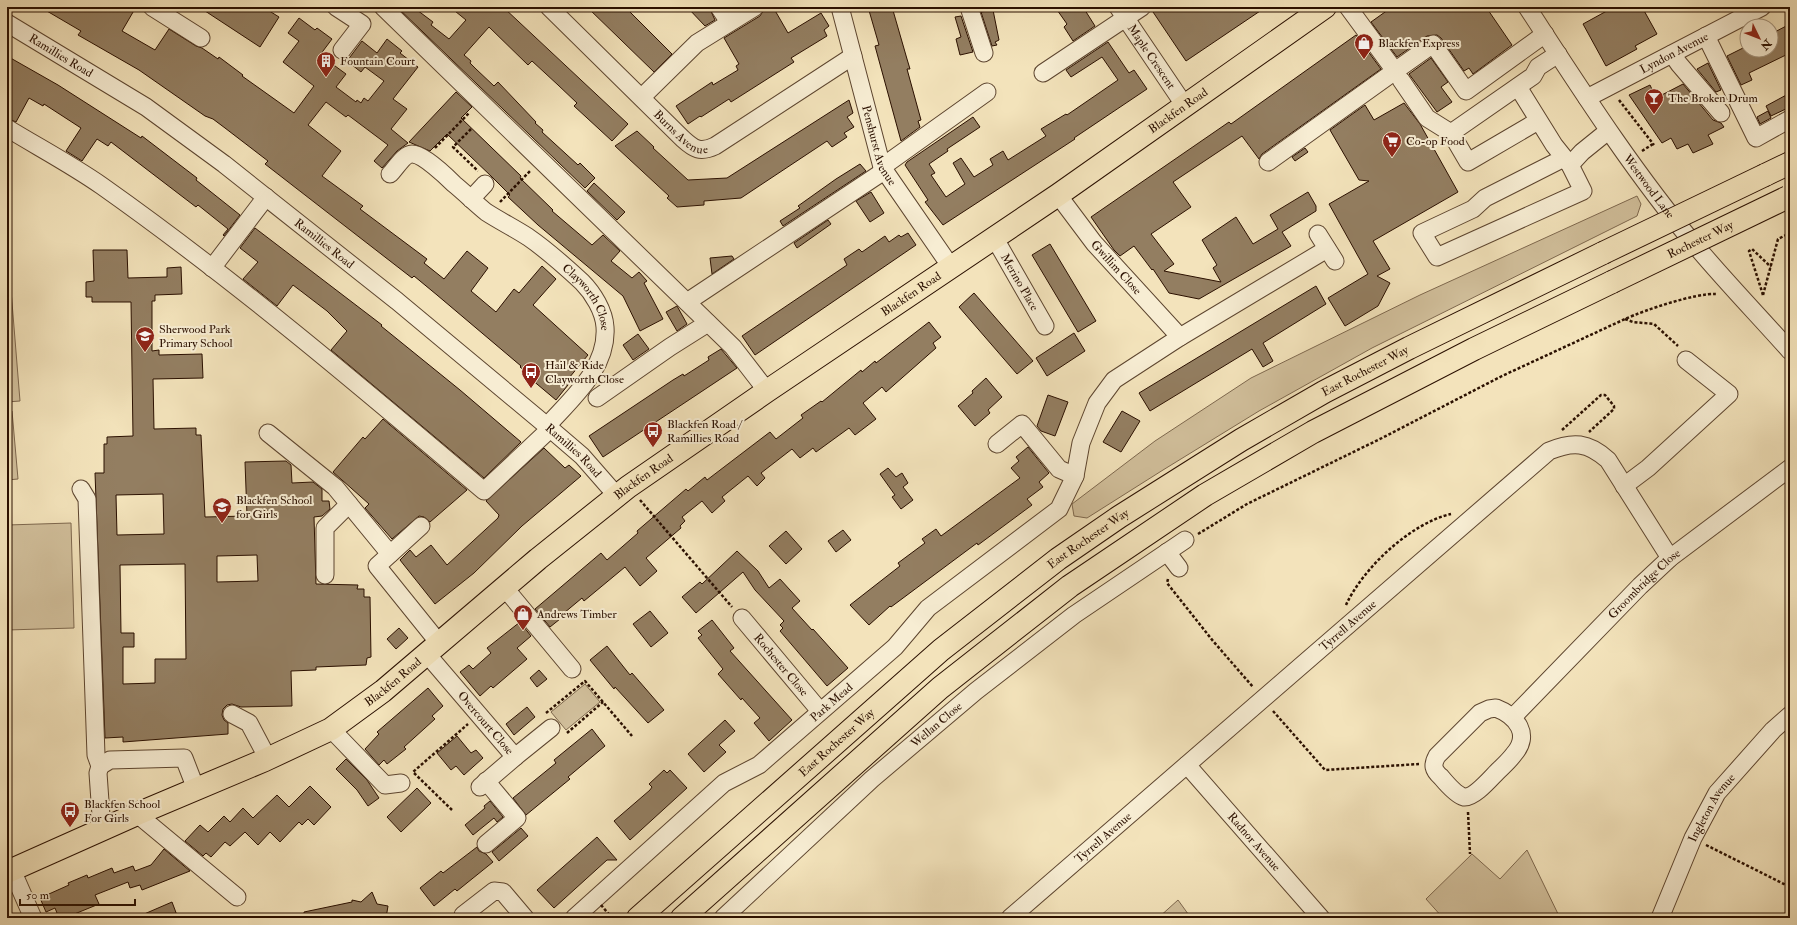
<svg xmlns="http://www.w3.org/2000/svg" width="1797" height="925" viewBox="0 0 1797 925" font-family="'IM FELL Double Pica',serif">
  <rect width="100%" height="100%" fill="#f3e3bb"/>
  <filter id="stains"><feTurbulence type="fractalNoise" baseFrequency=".005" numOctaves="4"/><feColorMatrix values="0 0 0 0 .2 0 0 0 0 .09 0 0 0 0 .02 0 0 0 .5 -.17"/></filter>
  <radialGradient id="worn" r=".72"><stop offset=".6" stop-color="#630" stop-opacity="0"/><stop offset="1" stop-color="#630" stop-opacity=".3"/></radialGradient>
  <g fill="#d1bf9b" stroke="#7e684e">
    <polygon points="1637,196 1641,204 1637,216 1372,348 1259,411 1163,470 1087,518 1074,516 1072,504 1155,441 1251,378 1420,295"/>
    <polygon points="7,290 11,290 20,401 7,402"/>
    <polygon points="7,411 12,411 18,479 7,480"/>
    <polygon points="71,523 74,628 7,630 7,525"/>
    <polygon points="585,684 600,702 566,730 551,712"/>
    <polygon points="1527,850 1560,918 1443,918 1426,899 1472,854 1500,879"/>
    <polygon points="1178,900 1191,918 1158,918"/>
  </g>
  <g fill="#937e61" stroke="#2b1000" fill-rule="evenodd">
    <polygon points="40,7 136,7 122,31 155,50 169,29 196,46 202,48 218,59 219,57 243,75 242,76 294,113 314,86 283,62 299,41 288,33 299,18 315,30 317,28 332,39 320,55 346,74 336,87 356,102 357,100 361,103 364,98 368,101 384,81 365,67 361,72 347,61 362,41 377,53 387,39 402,51 400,53 418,67 393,99 407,109 391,129 408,143 397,151 382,168 374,161 388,145 348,115 346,117 326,102 308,125 341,151 322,176 363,206 360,209 427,259 424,263 444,279 467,251 488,268 471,291 496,312 514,289 519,293 542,266 556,279 533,305 588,355 569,378 572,380 556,400 525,374 526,372 520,367 521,366 437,295 414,276 412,278 265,164 268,161 225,128 213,119 205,116 139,70 78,35 81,31"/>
    <polygon points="199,7 263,7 279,17 260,47"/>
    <polygon points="397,7 413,7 433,22 431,25 449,39 466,20 450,7 503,7 628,124 612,141 574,106 577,103 558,85 532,61 528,65 489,27 464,55 471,61 470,63 476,69 494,86 498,82 536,122 535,123 543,130 542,132 578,165 580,163 595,178 585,188"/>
    <polygon points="587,7 625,7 672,54 654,72"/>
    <polygon points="687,7 709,7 715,20 705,26"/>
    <polygon points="773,7 788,33 821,13 829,26 824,30 827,36 791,58 794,62 731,102 729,99 701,117 700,116 688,124 676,106 712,82 713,85 738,70 736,66 739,64 724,38 760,16 765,8"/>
    <polygon points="868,7 892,7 907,59 910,69 907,69 921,120 918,121 920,127 901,141 875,46 879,45"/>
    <polygon points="1055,7 1083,7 1095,26 1073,41 1064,27 1067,24"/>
    <polygon points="1152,7 1266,7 1186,61 1151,9"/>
    <polygon points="1392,7 1486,7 1512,45 1473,74 1469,68 1464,71 1441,38 1437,35 1427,36 1397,57 1371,22"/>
    <polygon points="1614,7 1642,7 1657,34 1635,46 1637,49 1606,66 1583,24"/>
    <polygon points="993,10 999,40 995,42 997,45 992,46 981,12"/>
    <polygon points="961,16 973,52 960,55 956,39 961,37 955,17"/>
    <polygon points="1790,24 1790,53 1749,73 1752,80 1741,85 1727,56 1747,46 1747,50 1771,50 1771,34"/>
    <polygon points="1356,35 1381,69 1262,154 1259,159 1242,136 1173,182 1191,207 1151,234 1174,264 1164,271 1221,282 1213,268 1217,265 1202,240 1236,217 1253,244 1278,229 1270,215 1308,192 1316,206 1316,211 1282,232 1291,246 1199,299 1169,293 1153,269 1152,270 1134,246 1120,256 1114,250 1091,217 1229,122 1231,124"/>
    <polygon points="1108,42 1129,73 1134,70 1147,89 1074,138 1075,139 943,225 925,202 928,200 905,165 907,162 973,117 980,127 947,149 948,151 929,164 935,173 931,175 946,197 965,184 953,163 961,158 974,177 993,165 990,159 1003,151 1008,160 1046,136 1041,129 1066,114 1067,115 1118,80 1102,57 1071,77 1066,70"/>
    <polygon points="7,56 58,85 141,138 142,136 197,178 196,180 240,215 224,236 223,235 228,229 198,205 196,207 111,142 108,146 97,139 82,161 66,151 81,128 44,104 43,106 29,98 16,122 7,118"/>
    <polygon points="1431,58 1448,82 1441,87 1452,102 1437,112 1409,74"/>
    <polygon points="1708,63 1721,90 1716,92 1697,69"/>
    <polygon points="1683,84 1713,120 1721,123 1724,127 1708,135 1713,144 1693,153 1688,144 1677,149 1671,138 1662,143 1629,95 1650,85 1656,98"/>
    <polygon points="456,92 472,107 461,118 521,176 520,178 553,210 552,211 592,245 603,235 620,251 611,261 632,278 639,272 647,281 644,283 663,319 640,331 623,296 538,225 508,197 510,195 492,177 447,134 430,151 409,142"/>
    <polygon points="1790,93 1790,107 1771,116 1766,106"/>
    <polygon points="849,100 853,113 847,117 854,127 844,133 847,137 832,147 827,141 741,198 704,201 704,205 677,207 667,198 669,196 615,146 637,131 654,147 653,148 688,180 727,178"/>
    <polygon points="1404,103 1420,124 1458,192 1373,241 1390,269 1377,276 1390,283 1378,306 1345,326 1328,298 1368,274 1329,204 1369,181 1359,180 1330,130 1365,105 1374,120"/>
    <polygon points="1768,111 1771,118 1760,124 1757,117"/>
    <polygon points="1305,148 1308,152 1295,161 1292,157"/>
    <polygon points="860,164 866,171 783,226 780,221 800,208 798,206 836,179"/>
    <polygon points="594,183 625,212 617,220 587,191"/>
    <polygon points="871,192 884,213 870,222 856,201"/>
    <polygon points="828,220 831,224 797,248 794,243"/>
    <polygon points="255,228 382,325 381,326 460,390 521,442 484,478 331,350 347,331 327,311 293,285 277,306 243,279 258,262 240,248"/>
    <polygon points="908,233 916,245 755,355 742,336 847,265 844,259 859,249 862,252 885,236 889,242 899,235 901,237"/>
    <polygon points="1050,244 1096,321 1078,332 1032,255"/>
    <path d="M 93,250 L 127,250 L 128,278 L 167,277 L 167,268 L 181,267 L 182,294 L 155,295 L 155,301 L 152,301 L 152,351 L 159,350 L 159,355 L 202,354 L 203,378 L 153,379 L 154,429 L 196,428 L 196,435 L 201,435 L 205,517 L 247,516 L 245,462 L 286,461 L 291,465 L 292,483 L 313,482 L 322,489 L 322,501 L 329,501 L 330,509 L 322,516 L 314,517 L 316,584 L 358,585 L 357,589 L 364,589 L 364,597 L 370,597 L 371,657 L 367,658 L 366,665 L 316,667 L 316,670 L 291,671 L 292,706 L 241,707 L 232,704 L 227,705 L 223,709 L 222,715 L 224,720 L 228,723 L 228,734 L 123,742 L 123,737 L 105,738 L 95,473 L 104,473 L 104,444 L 107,444 L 107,437 L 133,436 L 131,302 L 92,302 L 92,297 L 86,297 L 86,282 L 94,281 ZM 163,494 L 164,534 L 117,535 L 116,495 ZM 257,555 L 258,581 L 217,582 L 217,556 ZM 185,564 L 186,659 L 155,659 L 155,683 L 123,684 L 123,647 L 134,647 L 134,633 L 121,633 L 120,565 Z"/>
    <polygon points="732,256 734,259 712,274 710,258"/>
    <polygon points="1316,286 1326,304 1263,343 1273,361 1263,367 1252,349 1150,411 1139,393"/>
    <polygon points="974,293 1033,361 1017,374 959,307"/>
    <polygon points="677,306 687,324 677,331 666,312"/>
    <polygon points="929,322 941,337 933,343 936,348 886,392 882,387 863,403 876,419 855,435 849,428 816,452 813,448 800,458 792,449 761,473 765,478 757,486 748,476 722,497 725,501 712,513 702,501 682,517 685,521 680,526 681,528 646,558 657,571 640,586 625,567 584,601 582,598 564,613 565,615 550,627 535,609 601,553 607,560 638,533 637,531 686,489 688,491 705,477 707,480 770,432 776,439 803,418 801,415 821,401 822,402 861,370 862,372 875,361 876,363"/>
    <polygon points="1074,333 1085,351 1047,376 1036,358"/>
    <polygon points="638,334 649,349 633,360 623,345"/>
    <polygon points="721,349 737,368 603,457 589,436 673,380 683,374 684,376 709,360 708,357"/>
    <polygon points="986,378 1002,397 988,410 990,413 975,426 958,406 973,393 972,391"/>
    <polygon points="1048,395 1068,402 1055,436 1041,431 1037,426"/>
    <polygon points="1122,411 1140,421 1121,452 1103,442"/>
    <polygon points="383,419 467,490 430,522 424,517 419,516 392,539 365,508 369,504 333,472 363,437 365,439"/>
    <polygon points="1028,447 1049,473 1039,482 1043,487 1027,499 1032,505 978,545 977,543 891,607 890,606 869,625 850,605 900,566 898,563 925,543 922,539 936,529 941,536 1020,478 1011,468 1019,461 1016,457"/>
    <polygon points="544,448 565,468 569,465 581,476 522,526 474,573 435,604 400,560 410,550 416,557 431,545 447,565 498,518 499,515 486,501"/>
    <polygon points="888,468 896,477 902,473 908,483 903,487 913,500 901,509 892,497 895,495 880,474"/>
    <polygon points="843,530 851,540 836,552 828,541"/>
    <polygon points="786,531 802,549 786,564 769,546"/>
    <polygon points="737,551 758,571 769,588 780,579 800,601 792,608 812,630 813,629 848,668 827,686 780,631 783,628 780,625 784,621 755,590 743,572 696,613 682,597 700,582 702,584"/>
    <polygon points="650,611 668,633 651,647 633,624"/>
    <polygon points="712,620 734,648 730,651 792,720 769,741 754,723 760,718 742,698 741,700 718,674 723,669 698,638 702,635 698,631"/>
    <polygon points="520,622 531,636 517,648 527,659 493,688 491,686 480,696 460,672 469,665 473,669 491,653 487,648"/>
    <polygon points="399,628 408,638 396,649 387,639"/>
    <polygon points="607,646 630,675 632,673 664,710 648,723 615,687 614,689 590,660"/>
    <polygon points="539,670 547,679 537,687 530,678"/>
    <polygon points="428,688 443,706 432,716 435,719 404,747 406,749 387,764 384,760 379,765 365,749 379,734 377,732"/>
    <polygon points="527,707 535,717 514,735 506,724"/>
    <polygon points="725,720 735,731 719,745 726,752 704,772 688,754"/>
    <polygon points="592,729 605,746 568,777 570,779 526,815 513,798 556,763 554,760"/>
    <polygon points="457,736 471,753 476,750 483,758 464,775 456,766 451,770 437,753"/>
    <polygon points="346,759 367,780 379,798 368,806 357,790 336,769"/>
    <polygon points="664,770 667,773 670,770 687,788 630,840 614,821 650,790 652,787 649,784"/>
    <polygon points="310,786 331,807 314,825 308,819 302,825 299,822 280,842 270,832 258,845 245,832 230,846 225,842 211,857 206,853 203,856 185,841 200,825 208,832 224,816 230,822 243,808 253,818 277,795 289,807"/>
    <polygon points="417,788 431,803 401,832 387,817"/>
    <polygon points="490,801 503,817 497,822 494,818 473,835 465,825 485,808 484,806"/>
    <polygon points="521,828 528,836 499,861 492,852"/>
    <polygon points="597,837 617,860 607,860 554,908 537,890"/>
    <polygon points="477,847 479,851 486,854 493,862 457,891 455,889 434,906 420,888 441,871 443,873"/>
    <polygon points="164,849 190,871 142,890 140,885 130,888 128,882 95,895 99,904 72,915 73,918 59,918 55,908 46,912 40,898 69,885 68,883 87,875 88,878 112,868 114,873 133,866 135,871 151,865"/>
    <polygon points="372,892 377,904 388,906 386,918 304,918 304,912 352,902 352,900 361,902"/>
    <polygon points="172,902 178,918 135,918"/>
  </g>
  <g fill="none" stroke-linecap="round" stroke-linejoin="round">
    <g stroke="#5d452f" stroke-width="19">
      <g id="minor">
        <polyline points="152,7 201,38"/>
        <polyline points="336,7 362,24 342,50"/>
        <polyline points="383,7 733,347 767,391"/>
        <path id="s1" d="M 549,7 L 683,139 C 694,149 700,153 715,146 L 853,56"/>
        <polyline points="719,7 729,22"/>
        <path id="s2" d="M 840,7 L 882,167 L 951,267"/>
        <polyline points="969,7 984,53"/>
        <path id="s3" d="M 1118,7 L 1185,106"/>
        <polyline points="1348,7 1395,71 1433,44 1466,91 1545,34"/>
        <path id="s4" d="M 1527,7 C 1580,88 1632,170 1695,245 C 1725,281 1758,315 1790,351"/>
        <path id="s5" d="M 7,23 L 146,107 L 224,164 L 397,301 L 547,426 L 582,456 L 617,496"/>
        <polyline points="1706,36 1756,138 1790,119"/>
        <polyline points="1672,54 1679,64 1721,113"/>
        <polyline points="1043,73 1142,7"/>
        <polyline points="1401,80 1427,118 1451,133"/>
        <polyline points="1518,87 1554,145 1570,165 1583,191 1437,257 1422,233 1473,209 1485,198 1564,158"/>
        <polyline points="642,97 697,43 755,7"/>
        <path id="s6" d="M 1587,98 L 1762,7"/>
        <polyline points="1538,121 1468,162 1451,133 1533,76 1538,67 1558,54"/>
        <path d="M 7,128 C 38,147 72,165 102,186 C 235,280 360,386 484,491 L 550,429"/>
        <polyline points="1268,162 1395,71"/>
        <polyline points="1570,165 1582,152 1608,131"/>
        <polyline points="882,167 987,92"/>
        <path id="s7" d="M 390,174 C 396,168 404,154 412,154 C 423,154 446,176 454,184 C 465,193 475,203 486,212 C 500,221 514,228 528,237 C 544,248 568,269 582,282 C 593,293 604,311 605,327 C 608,368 572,398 547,426"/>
        <path id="s8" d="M 1058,195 L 1094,243 L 1180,337"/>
        <polyline points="471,199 485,184"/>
        <polyline points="1318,234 1335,261"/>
        <path id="s9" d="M 994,237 L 1045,326"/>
        <polyline points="212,268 266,197"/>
        <polyline points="687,302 884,171"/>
        <polyline points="597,398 670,347 708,323"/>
        <polyline points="268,433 335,487 390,554"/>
        <polyline points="997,444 1022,424 1059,469 1075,476"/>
        <polyline points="1624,486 1648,468 1729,394 1686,360"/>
        <polyline points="81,489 87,499 96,755 100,766 98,773 102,830"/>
        <polyline points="421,526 377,566 439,643"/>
        <polyline points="1167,552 1179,568"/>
        <polyline points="325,575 325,528 349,504"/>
        <polyline points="504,587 572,669"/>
        <path id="s10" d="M 742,618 L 820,711"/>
        <path id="s11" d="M 426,653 L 515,757 L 551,728"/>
        <path d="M 1496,708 C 1517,716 1531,735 1514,754 C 1509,761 1503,766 1497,772 C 1490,779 1474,798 1464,797 C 1456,795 1446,783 1441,777 C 1433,770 1432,765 1437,756 L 1480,713 L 1489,709 Z"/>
        <polyline points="232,714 249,723 268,759"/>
        <path id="s12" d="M 1513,717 L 1640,586 L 1670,558 L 1790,468"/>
        <polyline points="331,729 385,785 401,783"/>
        <path id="s13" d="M 1187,765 L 1321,918"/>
        <polyline points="100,766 110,760 184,758 196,789"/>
        <polyline points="486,781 517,818 486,844"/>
        <polyline points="480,787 515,757"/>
        <polyline points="137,814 237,897"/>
        <polyline points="12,870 33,918"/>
        <polyline points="463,915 494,891 503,892 525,918"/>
        <path id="s14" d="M 574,918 L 724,783 L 759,765 L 895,647 L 928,608 L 1059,509 L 1075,476 L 1081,443 L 1097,403 L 1114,380 L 1180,337 L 1327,249"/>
        <path id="s15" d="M 723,918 L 872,779 L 976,691 L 1074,615 L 1185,540"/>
        <path id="s16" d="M 1010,918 L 1549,451 C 1573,441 1588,442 1608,460 L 1670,558"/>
        <path id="s17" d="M 1660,918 L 1693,838 L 1717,793 L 1773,730 L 1790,715"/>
      </g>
    </g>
    <g stroke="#2b1000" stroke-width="24">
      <g id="major">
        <path id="s18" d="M 7,872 L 137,814 L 265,760 L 331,729 L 383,691 L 538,559 L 628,487 L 767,391 L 1058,195 L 1325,7"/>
      </g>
    </g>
    <g stroke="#2b1000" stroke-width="24">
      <g id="highway">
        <polyline points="1765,175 1790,163"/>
        <path id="s19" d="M 638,918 L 941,650 L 1058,559 L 1119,517 L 1241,440 L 1324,392 L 1409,348 L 1603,253"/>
        <polyline points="682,918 940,688 1070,586 1205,495 1313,432 1474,349 1612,282"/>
      </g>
    </g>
    <g stroke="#2b1000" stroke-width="2.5" stroke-dasharray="3 2" stroke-linecap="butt">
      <polyline points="1619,100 1654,145"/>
      <polyline points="471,129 453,147 478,171"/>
      <polyline points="435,148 469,113"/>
      <polyline points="1642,151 1653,144"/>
      <polyline points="500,202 530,171"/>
      <polyline points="1763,295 1749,251 1752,249 1771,267"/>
      <polyline points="1763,295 1778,239 1790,233"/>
      <polyline points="1625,319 1633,322 1654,324 1678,346"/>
      <polyline points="1562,430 1601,395 1605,395 1614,406 1614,409 1589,432"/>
      <polyline points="640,500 732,607"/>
      <path d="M 1198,534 L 1247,504 L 1382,438 L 1502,376 L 1625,319 C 1645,310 1695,293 1716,294"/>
      <polyline points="1168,579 1167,583 1213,641 1253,687"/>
      <path d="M 1346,605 C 1363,568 1411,523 1451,514"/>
      <polyline points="1273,711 1325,770 1419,764"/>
      <polyline points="546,713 585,681 632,736"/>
      <polyline points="567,733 603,702"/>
      <polyline points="452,810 413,772 468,724"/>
      <polyline points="1468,812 1470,854"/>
      <polyline points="1706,845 1790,887"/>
    </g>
    <use href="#minor" stroke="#f7edd3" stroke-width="17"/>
    <use href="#major" stroke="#f3e3bb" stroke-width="22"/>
    <use href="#highway" stroke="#f3e3bb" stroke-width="22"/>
    <g stroke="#2b1000" stroke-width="24" stroke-linecap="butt">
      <g id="highway-bridge">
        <polyline points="1603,253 1765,175"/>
        <path id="s20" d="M 1612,282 L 1788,197"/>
      </g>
    </g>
    <polyline stroke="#2b1000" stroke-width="2.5" stroke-dasharray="3 2" stroke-linecap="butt" points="601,905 612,918"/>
    <use href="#highway-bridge" stroke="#f3e3bb" stroke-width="22"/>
  </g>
  <defs>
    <g id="shop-pin" transform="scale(1)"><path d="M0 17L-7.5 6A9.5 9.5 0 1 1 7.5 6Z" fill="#8f2418" stroke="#f7edd3"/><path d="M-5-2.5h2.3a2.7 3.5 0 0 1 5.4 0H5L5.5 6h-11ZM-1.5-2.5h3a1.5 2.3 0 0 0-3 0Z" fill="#fff"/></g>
    <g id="building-pin" transform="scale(1)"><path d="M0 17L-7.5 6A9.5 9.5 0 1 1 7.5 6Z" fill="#8f2418" stroke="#f7edd3"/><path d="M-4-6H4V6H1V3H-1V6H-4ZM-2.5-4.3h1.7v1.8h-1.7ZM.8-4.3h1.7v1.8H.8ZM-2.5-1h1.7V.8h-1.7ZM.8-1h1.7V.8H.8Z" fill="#fff"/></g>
    <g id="bar-pin" transform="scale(1)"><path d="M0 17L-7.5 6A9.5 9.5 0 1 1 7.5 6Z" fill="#8f2418" stroke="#f7edd3"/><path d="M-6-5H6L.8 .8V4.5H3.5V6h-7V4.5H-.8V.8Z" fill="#fff"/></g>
    <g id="supermarket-pin" transform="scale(1)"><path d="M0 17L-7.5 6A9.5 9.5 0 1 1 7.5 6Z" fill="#8f2418" stroke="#f7edd3"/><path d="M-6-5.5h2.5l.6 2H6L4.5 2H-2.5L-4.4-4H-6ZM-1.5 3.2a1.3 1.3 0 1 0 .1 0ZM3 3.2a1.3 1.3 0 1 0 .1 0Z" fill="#fff"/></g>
    <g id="school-pin" transform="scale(1)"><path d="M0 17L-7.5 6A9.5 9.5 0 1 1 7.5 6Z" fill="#8f2418" stroke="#f7edd3"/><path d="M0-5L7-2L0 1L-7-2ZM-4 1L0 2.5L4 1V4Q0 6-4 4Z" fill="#fff"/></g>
    <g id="bus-pin" transform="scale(1)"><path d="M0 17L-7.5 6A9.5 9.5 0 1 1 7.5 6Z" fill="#8f2418" stroke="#f7edd3"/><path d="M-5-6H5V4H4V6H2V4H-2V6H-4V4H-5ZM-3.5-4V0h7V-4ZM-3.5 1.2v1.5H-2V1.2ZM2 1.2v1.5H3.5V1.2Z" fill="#fff"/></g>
  </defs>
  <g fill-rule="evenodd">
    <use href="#shop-pin" x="1364" y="43"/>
    <use href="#building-pin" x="326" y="61"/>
    <use href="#bar-pin" x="1654" y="98"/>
    <use href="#supermarket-pin" x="1392" y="141"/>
    <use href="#school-pin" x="145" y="336"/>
    <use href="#bus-pin" x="531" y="372"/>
    <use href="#bus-pin" x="653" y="431"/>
    <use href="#school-pin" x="222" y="507"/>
    <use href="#shop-pin" x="523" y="614"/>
    <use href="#bus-pin" x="70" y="811"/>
  </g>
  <g text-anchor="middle" stroke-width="4" stroke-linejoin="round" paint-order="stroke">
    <g font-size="12" fill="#2b1000" stroke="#f7edd3" text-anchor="start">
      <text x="1378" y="47">Blackfen Express</text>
      <text x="340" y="65">Fountain Court</text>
      <text x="1668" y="102">The Broken Drum</text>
      <text x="1406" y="145">Co-op Food</text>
      <text x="159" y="333">Sherwood Park<tspan x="159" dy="14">Primary School</tspan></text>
      <text x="545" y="369">Hail &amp; Ride<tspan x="545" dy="14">Clayworth Close</tspan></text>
      <text x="667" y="428">Blackfen Road /<tspan x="667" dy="14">Ramillies Road</tspan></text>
      <text x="236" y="504">Blackfen School<tspan x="236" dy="14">for Girls</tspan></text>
      <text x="537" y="618">Andrews Timber</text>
      <text x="84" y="808">Blackfen School<tspan x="84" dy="14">For Girls</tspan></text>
    </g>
    <g font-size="12" fill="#2b1000" stroke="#f7edd3">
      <text dy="4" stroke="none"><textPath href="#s6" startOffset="98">Lyndon Avenue</textPath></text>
      <text dy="4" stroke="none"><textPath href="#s5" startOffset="63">Ramillies Road</textPath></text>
      <text dy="4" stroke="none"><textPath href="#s3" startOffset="60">Maple Crescent</textPath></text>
      <text dy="4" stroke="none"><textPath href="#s18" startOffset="1404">Blackfen Road</textPath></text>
      <text dy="4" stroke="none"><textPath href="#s1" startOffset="183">Burns Avenue</textPath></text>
      <text dy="4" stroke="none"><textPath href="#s2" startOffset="144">Penshurst Avenue</textPath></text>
      <text dy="4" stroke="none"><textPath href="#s4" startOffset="217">Westwood Lane</textPath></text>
      <text dy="4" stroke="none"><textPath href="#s20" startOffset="98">Rochester Way</textPath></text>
      <text dy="4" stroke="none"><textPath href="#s5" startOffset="387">Ramillies Road</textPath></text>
      <text dy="4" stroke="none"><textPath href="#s8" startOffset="93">Gwillim Close</textPath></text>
      <text dy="4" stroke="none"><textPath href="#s9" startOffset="52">Merino Place</textPath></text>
      <text dy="4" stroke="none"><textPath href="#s18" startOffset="1080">Blackfen Road</textPath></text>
      <text dy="4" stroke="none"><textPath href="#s7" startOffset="260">Clayworth Close</textPath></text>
      <text dy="4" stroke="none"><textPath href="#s19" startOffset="913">East Rochester Way</textPath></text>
      <text dy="4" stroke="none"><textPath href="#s5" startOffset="711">Ramillies Road</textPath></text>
      <text dy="4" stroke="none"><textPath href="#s18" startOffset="756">Blackfen Road</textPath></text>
      <text dy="4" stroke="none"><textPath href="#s19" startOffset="589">East Rochester Way</textPath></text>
      <text dy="4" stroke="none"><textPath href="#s12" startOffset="187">Groombridge Close</textPath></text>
      <text dy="4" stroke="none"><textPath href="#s16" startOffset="447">Tyrrell Avenue</textPath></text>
      <text dy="4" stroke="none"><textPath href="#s10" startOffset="61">Rochester Close</textPath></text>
      <text dy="4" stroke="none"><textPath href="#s18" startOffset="432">Blackfen Road</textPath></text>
      <text dy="4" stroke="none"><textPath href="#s14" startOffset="337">Park Mead</textPath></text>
      <text dy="4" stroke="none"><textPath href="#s11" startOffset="92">Overcourt Close</textPath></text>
      <text dy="4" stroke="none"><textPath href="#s15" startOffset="288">Wellan Close</textPath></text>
      <text dy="4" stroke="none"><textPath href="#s19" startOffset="265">East Rochester Way</textPath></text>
      <text dy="4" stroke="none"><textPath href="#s17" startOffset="122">Ingleton Avenue</textPath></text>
      <text dy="4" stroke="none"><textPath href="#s16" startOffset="123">Tyrrell Avenue</textPath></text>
      <text dy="4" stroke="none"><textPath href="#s13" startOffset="102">Radnor Avenue</textPath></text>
    </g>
  </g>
  <rect width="1797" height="925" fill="none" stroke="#f3e3bb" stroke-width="24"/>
  <rect x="8" y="8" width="1781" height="909" fill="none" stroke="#2b1000" stroke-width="2"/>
  <rect x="12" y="12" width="1773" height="901" fill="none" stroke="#2b1000"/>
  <g transform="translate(1759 38) rotate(133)"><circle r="19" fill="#f7edd3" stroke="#a5957f"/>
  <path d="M0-3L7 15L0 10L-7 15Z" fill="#8f2418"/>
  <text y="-6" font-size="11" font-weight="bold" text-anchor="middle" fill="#2b1000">N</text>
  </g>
  <path d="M20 899v6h115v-6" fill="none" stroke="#2b1000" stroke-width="2"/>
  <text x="26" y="899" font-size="12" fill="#2b1000" stroke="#f7edd3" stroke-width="3" paint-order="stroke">50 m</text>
  <rect width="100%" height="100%" filter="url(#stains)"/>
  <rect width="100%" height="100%" fill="url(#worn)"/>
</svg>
